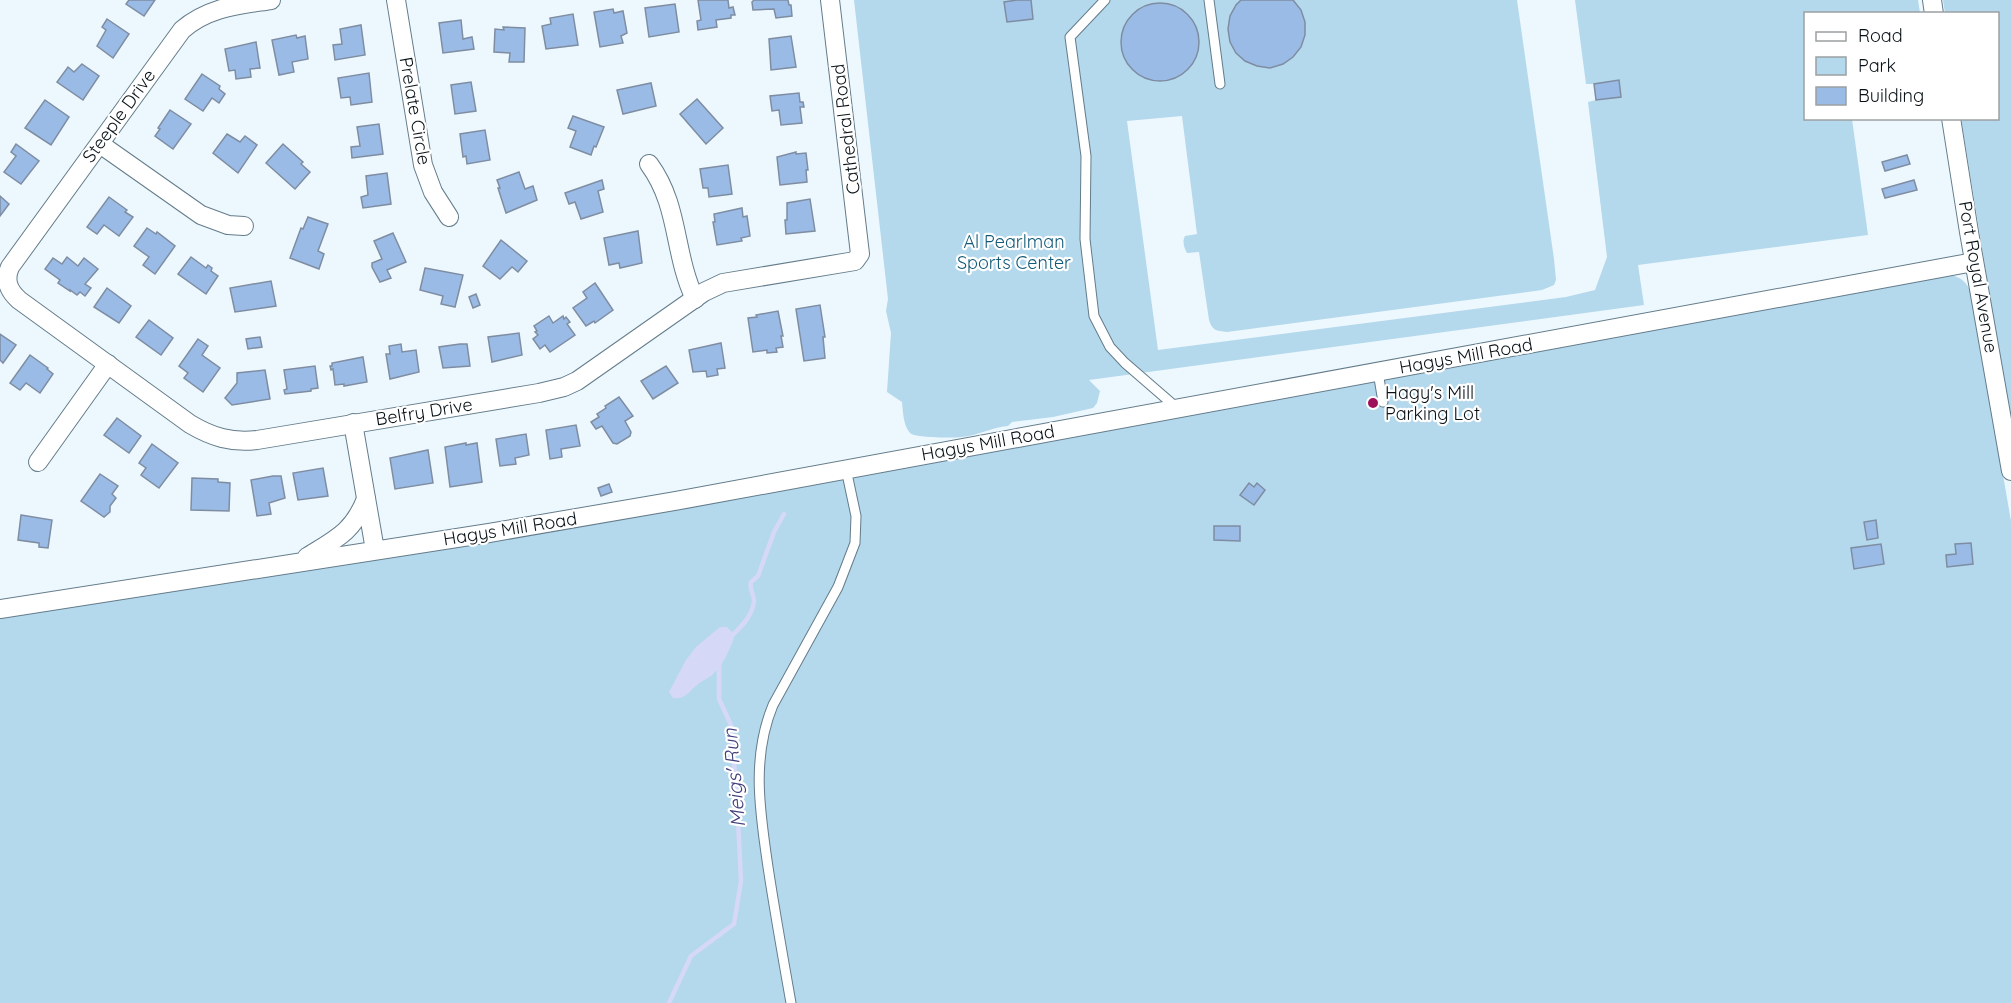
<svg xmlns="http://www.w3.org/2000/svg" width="2011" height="1003" viewBox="0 0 2011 1003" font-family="Quicksand,sans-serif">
  <rect width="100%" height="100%" fill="#edf8fe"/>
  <g fill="#b4d8ec">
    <path d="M 854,0 L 1517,0 L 1554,259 L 1556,280 L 1554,285 L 1542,290 L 1227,332 C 1216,331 1212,330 1209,320 L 1199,252 L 1187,253 C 1184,247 1182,242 1185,236 L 1197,234 L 1182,116 L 1127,121 L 1158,350 L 1566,297 L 1595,290 L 1607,257 L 1588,102 L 1596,100 L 1594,84 L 1586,84 L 1575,0 L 1918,0 L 1920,13 L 1806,14 L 1806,118 L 1852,119 L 1868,235 L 1638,265 L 1644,305 L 1089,380 L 1100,391 L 1097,403 L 1093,408 L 1053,417 L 1012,422 L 1008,426 C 992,427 977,436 962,437 C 953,438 915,438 910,433 C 903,425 903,412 902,402 L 887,392 L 891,333 L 886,311 L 888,299 Z"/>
    <polygon points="1943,0 2011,0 2011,425 1961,119 1998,118 1998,14 1945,13"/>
    <path d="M 1951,275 C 1962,278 1966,282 1971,292 L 2011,521 L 2011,1003 L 0,1003 L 0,616 L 1397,376 Z"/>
  </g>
  <path fill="#d6d8f8" d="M 720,627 L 727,627 L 732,632 L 734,638 C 729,651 723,666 712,675 C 707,679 701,681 696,686 C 689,692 684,700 673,698 L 669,692 L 686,660 L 696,647 Z"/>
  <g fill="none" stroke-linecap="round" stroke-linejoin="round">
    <g stroke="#d6d8f8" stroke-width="4.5">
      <path d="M 729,639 C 740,627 752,618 754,601 C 754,594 749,590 751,582 L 758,576 L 774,532 L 784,514"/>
      <polyline points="669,1003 691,956 734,924 741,881 737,801 731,725 719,699 719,661"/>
    </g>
  </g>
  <g fill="#9bbbe7" stroke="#7e8da1" stroke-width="1.5">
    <polygon points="129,0 155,0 144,16 126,4"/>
    <polygon points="698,0 728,0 729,8 733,7 735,15 731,15 731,18 716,20 717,27 698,30 697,21 701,20"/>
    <polygon points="754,0 788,0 789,5 791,5 792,16 776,18 774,9 753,10 752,2"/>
    <polygon points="1017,0 1031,0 1033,19 1007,22 1004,2"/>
    <polygon points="1241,0 1293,0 1301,10 1305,22 1305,35 1301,47 1293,57 1283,64 1270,68 1257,66 1245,61 1236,53 1230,42 1228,29 1230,16 1236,5"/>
    <circle cx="1160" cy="42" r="39"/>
    <polygon points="675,4 679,32 649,37 645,8"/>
    <polygon points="613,9 614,13 623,11 627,33 621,36 623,43 600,47 594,12"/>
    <polygon points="573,14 578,45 546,49 542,26 551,24 550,18"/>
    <polygon points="107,19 129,34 113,58 97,46 106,30 102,27"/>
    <polygon points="461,20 463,39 472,37 474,49 443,53 439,23"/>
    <polygon points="361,25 365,55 335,60 333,45 342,44 340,29"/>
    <polygon points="503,27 525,28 524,62 509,62 510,53 494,52 495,29 504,30"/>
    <polygon points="296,35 297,38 305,36 308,59 292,62 294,72 279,75 272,40"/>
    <polygon points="791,36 796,67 771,70 769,39"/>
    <polygon points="256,42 260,68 250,69 251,77 236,79 235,70 229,71 225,49"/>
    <polygon points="82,64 99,76 83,100 57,82 68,67 74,72"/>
    <polygon points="369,73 372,102 351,105 350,97 341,98 338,78"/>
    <polygon points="202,74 220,86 219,89 225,94 219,103 212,98 203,111 185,99"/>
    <polygon points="1619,80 1621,97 1596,100 1594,84"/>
    <polygon points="471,82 476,111 455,114 451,85"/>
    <polygon points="651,83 656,106 623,114 617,90"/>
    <polygon points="799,93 800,102 803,102 804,107 800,107 802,123 781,125 779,110 772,111 770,96"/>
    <polygon points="697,99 723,128 706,144 680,114"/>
    <polygon points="45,100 69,117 51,145 25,128"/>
    <polygon points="170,110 191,124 173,149 155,136 160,129 158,128"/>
    <polygon points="573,116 604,127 596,147 594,146 591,155 570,147 576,131 568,128"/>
    <polygon points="379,124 383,154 352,158 351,147 360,146 357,127"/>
    <polygon points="485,130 490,160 467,164 466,156 463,157 460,134"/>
    <polygon points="227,134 240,142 245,136 257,145 238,173 213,153"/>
    <polygon points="16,144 39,161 21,184 4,172 16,156 11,152"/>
    <polygon points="283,144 303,162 301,164 310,172 295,189 266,163"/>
    <polygon points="796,152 796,154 806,153 808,170 806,170 807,182 780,185 777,157"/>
    <polygon points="1907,155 1910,164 1885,171 1882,162"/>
    <polygon points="728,165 732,194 709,197 708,188 703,188 700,169"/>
    <polygon points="519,172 525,189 533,186 537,200 506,213 498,188 500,188 497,180"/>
    <polygon points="387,173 391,204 363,208 361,197 368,195 366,176"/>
    <polygon points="602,180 604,189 598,191 603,212 581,219 575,202 569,204 565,193"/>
    <polygon points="1914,180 1917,190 1885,198 1882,189"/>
    <polygon points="0,196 9,204 0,216"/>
    <polygon points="109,197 127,210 125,212 133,217 119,236 104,225 97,234 87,227"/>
    <polygon points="810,199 815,231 786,234 785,220 787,220 787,203"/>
    <polygon points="742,208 743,217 747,216 750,236 741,238 742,241 717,245 713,222 715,222 714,214"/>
    <polygon points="308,217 328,224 318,251 324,254 319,269 290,258 301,228 303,229"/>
    <polygon points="147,228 156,234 157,232 175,246 155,274 143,265 149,257 134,246"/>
    <polygon points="638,231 642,263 620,268 619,263 609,265 604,238"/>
    <polygon points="393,233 406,262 387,270 391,278 380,282 372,267 372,263 382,259 374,241"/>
    <polygon points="501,240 527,261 518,272 512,267 500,279 483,266"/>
    <polygon points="67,257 78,266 84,258 98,269 85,284 91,288 85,296 80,292 77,295 70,290 70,291 58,283 60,280 45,269 53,258 62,264"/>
    <polygon points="191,257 206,268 208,265 212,268 211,271 218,276 206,294 178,274"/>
    <polygon points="425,268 463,275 455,307 441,304 443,296 420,290"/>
    <polygon points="271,281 276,306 235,312 230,288"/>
    <polygon points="595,283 613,310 595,323 594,321 586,326 573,308 587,298 583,292"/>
    <polygon points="107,288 131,306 119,323 94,307"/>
    <polygon points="476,294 480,305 473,308 469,297"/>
    <polygon points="820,305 825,337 823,337 825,358 804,361 796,309"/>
    <polygon points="778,311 783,336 781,336 783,347 776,348 777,352 767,353 767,350 753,352 748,318 757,317 756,315"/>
    <polygon points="549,316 553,323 563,316 564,319 566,317 570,322 567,324 575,335 550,352 545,345 540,349 533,339 538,335 535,332 537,331 534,326"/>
    <polygon points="149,320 173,338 161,355 136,337"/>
    <polygon points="519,333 522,355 492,362 488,337"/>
    <polygon points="0,334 16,345 3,363 0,360"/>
    <polygon points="260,337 262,347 248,349 246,339"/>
    <polygon points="198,339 208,346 202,355 220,368 203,392 184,378 188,373 179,366"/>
    <polygon points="721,343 725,368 717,369 718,375 707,377 706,371 693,372 689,350"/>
    <polygon points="401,344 402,352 416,350 419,372 390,379 386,354 390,354 389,346"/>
    <polygon points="460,344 467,344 470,366 443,368 439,347"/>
    <polygon points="30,355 48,368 47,369 53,374 40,393 26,383 20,390 10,383"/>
    <polygon points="363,357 367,382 344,386 344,384 335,385 333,369 331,370 330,366 332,366 332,363"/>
    <polygon points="315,366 318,388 311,389 311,391 285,394 284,390 287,389 284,370"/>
    <polygon points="666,366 678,383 653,399 641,381"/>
    <polygon points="265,370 270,399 232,405 225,398 237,383 237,373"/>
    <polygon points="619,397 633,416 625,421 631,432 630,436 617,444 613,443 602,426 596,429 591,422 599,417 597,414 606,408 605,406"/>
    <polygon points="117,418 141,436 129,453 104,435"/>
    <polygon points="576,425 580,446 561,449 562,457 550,459 546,430"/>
    <polygon points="526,434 529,455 515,458 516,464 500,466 496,439"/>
    <polygon points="466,443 466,445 477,443 482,482 450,487 445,447"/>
    <polygon points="152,444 178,463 159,488 141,475 146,468 139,463"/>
    <polygon points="428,450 433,483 395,489 390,458"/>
    <polygon points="323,468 328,496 298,500 293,473"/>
    <polygon points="100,474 118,486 112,494 116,498 110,506 110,512 104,517 81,501"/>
    <polygon points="273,476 281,476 285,498 269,503 271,514 257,516 251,480"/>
    <polygon points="192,478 218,479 218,482 230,483 229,511 191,510"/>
    <polygon points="1249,483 1254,487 1257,483 1265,490 1254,505 1240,495"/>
    <polygon points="609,484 612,492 601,496 598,488"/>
    <polygon points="21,515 52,520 48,548 39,547 39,543 18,540"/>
    <polygon points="1876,520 1878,538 1867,540 1864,522"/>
    <polygon points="1214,526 1240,526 1240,541 1214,540"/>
    <polygon points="1971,543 1973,564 1947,567 1946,555 1956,554 1955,544"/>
    <polygon points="1881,544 1884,564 1854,569 1851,548"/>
  </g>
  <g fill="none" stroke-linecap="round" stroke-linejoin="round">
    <g stroke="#647c8a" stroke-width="11">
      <g id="lane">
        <polyline points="1105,0 1070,37 1086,156 1085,239 1094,316 1110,347 1125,363 1177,408"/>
        <polyline points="1209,0 1220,84"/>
        <polyline points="1378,372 1383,402"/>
        <path d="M 791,1003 C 783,958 775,913 768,867 C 760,812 751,758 773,705 L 838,587 L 855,543 L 856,516 L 846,469"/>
      </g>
    </g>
    <g stroke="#647c8a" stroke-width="20">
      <g id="street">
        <path d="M 271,0 C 239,5 208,7 182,30 L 10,267 C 4,281 9,291 19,300 L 190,424 C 212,437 231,443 257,440 L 539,393 L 564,387 L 577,381 L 704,292 L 723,283 L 855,261 L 860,254 L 830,0"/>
        <polyline points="396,0 423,165 433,192 449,217"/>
        <polyline points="1932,0 1934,14"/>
        <polyline points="1951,118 1969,232 2011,471"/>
        <polyline points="100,144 201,215 228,225 244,226"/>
        <path d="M 649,164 C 680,206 673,253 695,299"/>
        <polyline points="353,423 375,550"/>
        <polyline points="38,462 108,364"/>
        <path d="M 307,557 C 336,539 353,532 366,499"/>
        <polyline points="0,609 489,533 675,501 1974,262"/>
      </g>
    </g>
    <use href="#lane" stroke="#fff" stroke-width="9"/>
    <use href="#street" stroke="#fff" stroke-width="18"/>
  </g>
  <circle fill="#9f105a" stroke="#fff" stroke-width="2" cx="1373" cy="403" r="6"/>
  <g text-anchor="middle" stroke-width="4.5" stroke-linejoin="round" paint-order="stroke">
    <g font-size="18" fill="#081116" stroke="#fff">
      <text transform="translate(415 111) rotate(80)" y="6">Prelate Circle</text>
      <text transform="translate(119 116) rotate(-54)" y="6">Steeple Drive</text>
      <text transform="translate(846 129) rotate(-97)" y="6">Cathedral Road</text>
      <text transform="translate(1978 277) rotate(80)" y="6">Port Royal Avenue</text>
      <text transform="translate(1466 356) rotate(-10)" y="6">Hagys Mill Road</text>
      <text transform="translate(424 412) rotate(-9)" y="6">Belfry Drive</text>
      <text transform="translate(988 443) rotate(-10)" y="6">Hagys Mill Road</text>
      <text transform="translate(510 529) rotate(-9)" y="6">Hagys Mill Road</text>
    </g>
    <g font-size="18" fill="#115977" stroke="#fff">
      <text x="1014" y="248">Al Pearlman<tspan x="1014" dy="21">Sports Center</tspan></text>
    </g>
    <g font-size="18" fill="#081116" stroke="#fff" text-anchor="start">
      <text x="1385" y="399">Hagy's Mill<tspan x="1385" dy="21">Parking Lot</tspan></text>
    </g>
    <g font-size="20" font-style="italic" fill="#413f7d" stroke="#fff">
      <text transform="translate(734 778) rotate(-95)" y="7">Meigs' Run</text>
    </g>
  </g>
  <rect x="1804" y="12" width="195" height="108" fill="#ffffff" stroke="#9ca0a2" stroke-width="1.5"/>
  <rect x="1816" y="32" width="30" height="9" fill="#ffffff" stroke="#9ca0a2" stroke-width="1.5"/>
  <text x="1858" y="42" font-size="18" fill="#081116">Road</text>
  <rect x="1816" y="57" width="30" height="18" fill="#b4d8ec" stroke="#9ca0a2" stroke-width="1.5"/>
  <text x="1858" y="72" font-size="18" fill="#081116">Park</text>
  <rect x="1816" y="87" width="30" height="18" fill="#9bbbe7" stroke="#9ca0a2" stroke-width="1.5"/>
  <text x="1858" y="102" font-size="18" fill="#081116">Building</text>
</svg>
